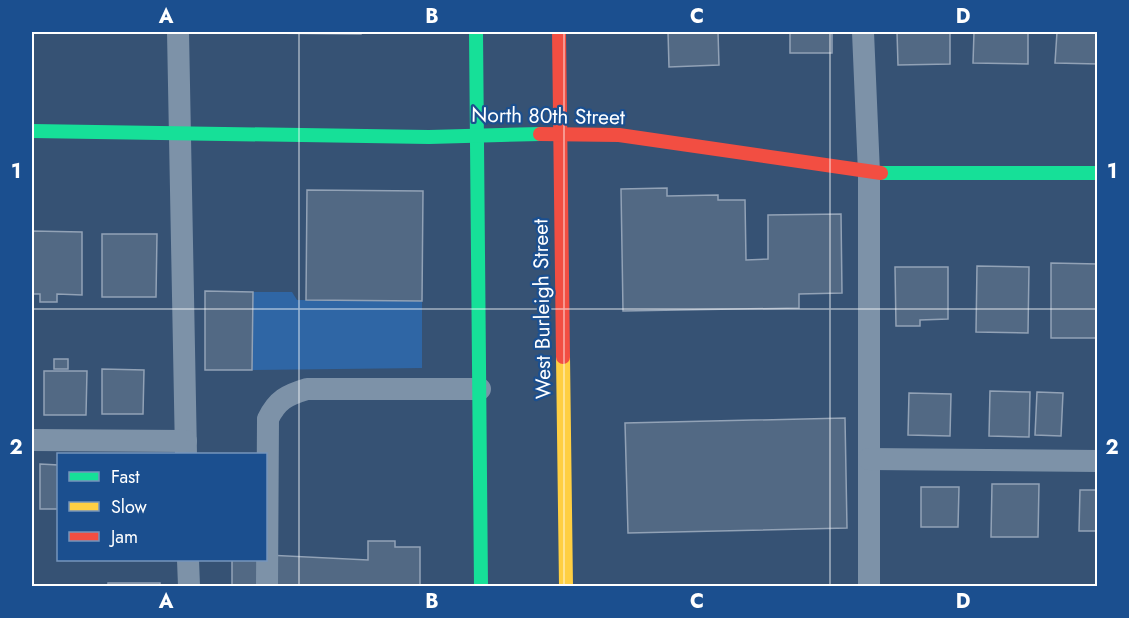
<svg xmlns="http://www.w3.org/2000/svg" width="1129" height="618" viewBox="0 0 1129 618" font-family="Jost,sans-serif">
  <rect width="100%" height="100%" fill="#365274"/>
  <polygon fill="#2f66a5" points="253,292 292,292 297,300 422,301 422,368 252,370"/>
  <g fill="#526984" stroke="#92a2b6" stroke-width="1.5">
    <polygon points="259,32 361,32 361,34 259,33"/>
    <polygon points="668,32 718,32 719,65 669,67"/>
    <rect x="790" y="32" width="42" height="21"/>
    <polygon points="897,32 950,32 950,64 898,65"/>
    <polygon points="974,32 1028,32 1028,64 973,63"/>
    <polygon points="1057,32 1098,32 1098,64 1055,63"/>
    <polygon points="667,188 667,196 718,195 718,200 745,200 746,260 768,259 768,215 841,214 842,293 799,294 799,308 623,311 621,189"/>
    <polygon points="307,190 423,191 422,301 306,300"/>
    <polygon points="32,231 82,232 82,295 57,294 57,302 40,302 40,294 32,294"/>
    <polygon points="102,234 157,234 156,297 102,297"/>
    <polygon points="1051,263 1098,264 1098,338 1051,338"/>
    <polygon points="977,266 1029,267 1028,333 976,332"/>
    <polygon points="895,267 948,267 948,319 920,320 920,326 896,326"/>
    <polygon points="205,291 253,292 252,370 205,370"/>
    <rect x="54" y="359" width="14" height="10"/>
    <polygon points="102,369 144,370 143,414 102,414"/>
    <polygon points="44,371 87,371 86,415 44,415"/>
    <polygon points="990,391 1030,392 1029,437 989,436"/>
    <polygon points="1037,392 1063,393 1061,436 1035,435"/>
    <polygon points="909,393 951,394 950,436 908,435"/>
    <polygon points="845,418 847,528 628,533 625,423"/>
    <polygon points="40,464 58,465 58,509 40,509"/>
    <polygon points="992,484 1039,484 1038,537 991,537"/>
    <polygon points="921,487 959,487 958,527 921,527"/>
    <polygon points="1080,490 1098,490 1098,531 1079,531"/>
    <polygon points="368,541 395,541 395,547 420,547 420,586 232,586 232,560 266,560 267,555 368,560"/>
    <rect x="108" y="583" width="52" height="3"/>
  </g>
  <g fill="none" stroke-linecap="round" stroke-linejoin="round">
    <g stroke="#7d92a8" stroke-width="22">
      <polyline points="178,32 186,454"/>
      <polyline points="863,32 869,173 869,586"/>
      <polyline points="32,440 186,441"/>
      <polyline points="869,459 1098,461"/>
      <polyline points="188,560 189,586"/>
      <path d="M 267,586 L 268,419 C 277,400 287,395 307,389 L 480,389"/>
    </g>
    <g stroke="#16e098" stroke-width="14">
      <polyline points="476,32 481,586"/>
      <polyline points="32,131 429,137 540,134"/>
      <polyline points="881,173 1098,173"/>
    </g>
    <polyline stroke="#ffcf43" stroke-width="14" points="563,357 566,586"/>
    <g stroke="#f24e42" stroke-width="14">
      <polyline points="559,32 563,357"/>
      <polyline points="540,134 619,135 881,173"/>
    </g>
  </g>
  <path fill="none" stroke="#fff" stroke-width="1.5" stroke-opacity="0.55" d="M 299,32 L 299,586M 564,32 L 564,586M 830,32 L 830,586M 32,309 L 1098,309"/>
  <g text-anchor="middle" stroke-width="4.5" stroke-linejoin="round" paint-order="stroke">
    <g font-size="21" fill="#fff" stroke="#1b4f8f">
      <text transform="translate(548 116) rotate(1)" y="7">North 80th Street</text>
      <text transform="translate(542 309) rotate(-91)" y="7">West Burleigh Street</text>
    </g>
  </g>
  <rect width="1129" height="618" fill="none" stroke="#1b4f8f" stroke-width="66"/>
  <rect x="57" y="453" width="210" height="108" fill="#1b4f8f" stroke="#7695bc" stroke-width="1.5"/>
  <rect x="69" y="472" width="30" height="9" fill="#16e098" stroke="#7695bc" stroke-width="1.5"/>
  <text x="111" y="483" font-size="18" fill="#ffffff">Fast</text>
  <rect x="69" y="502" width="30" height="9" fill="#ffcf43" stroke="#7695bc" stroke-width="1.5"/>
  <text x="111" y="513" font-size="18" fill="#ffffff">Slow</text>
  <rect x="69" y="532" width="30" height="9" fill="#f24e42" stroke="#7695bc" stroke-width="1.5"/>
  <text x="111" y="543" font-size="18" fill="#ffffff">Jam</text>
  <rect x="33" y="33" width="1063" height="552" fill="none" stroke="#fff" stroke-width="2"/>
  <g font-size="20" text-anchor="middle" font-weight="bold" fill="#fff">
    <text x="166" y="23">A</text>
    <text x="432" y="23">B</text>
    <text x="697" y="23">C</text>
    <text x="963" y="23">D</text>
    <text x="16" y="178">1</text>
    <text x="1112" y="178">1</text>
    <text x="16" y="454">2</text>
    <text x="1112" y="454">2</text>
    <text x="166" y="608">A</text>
    <text x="432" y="608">B</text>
    <text x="697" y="608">C</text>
    <text x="963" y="608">D</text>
  </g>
</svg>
